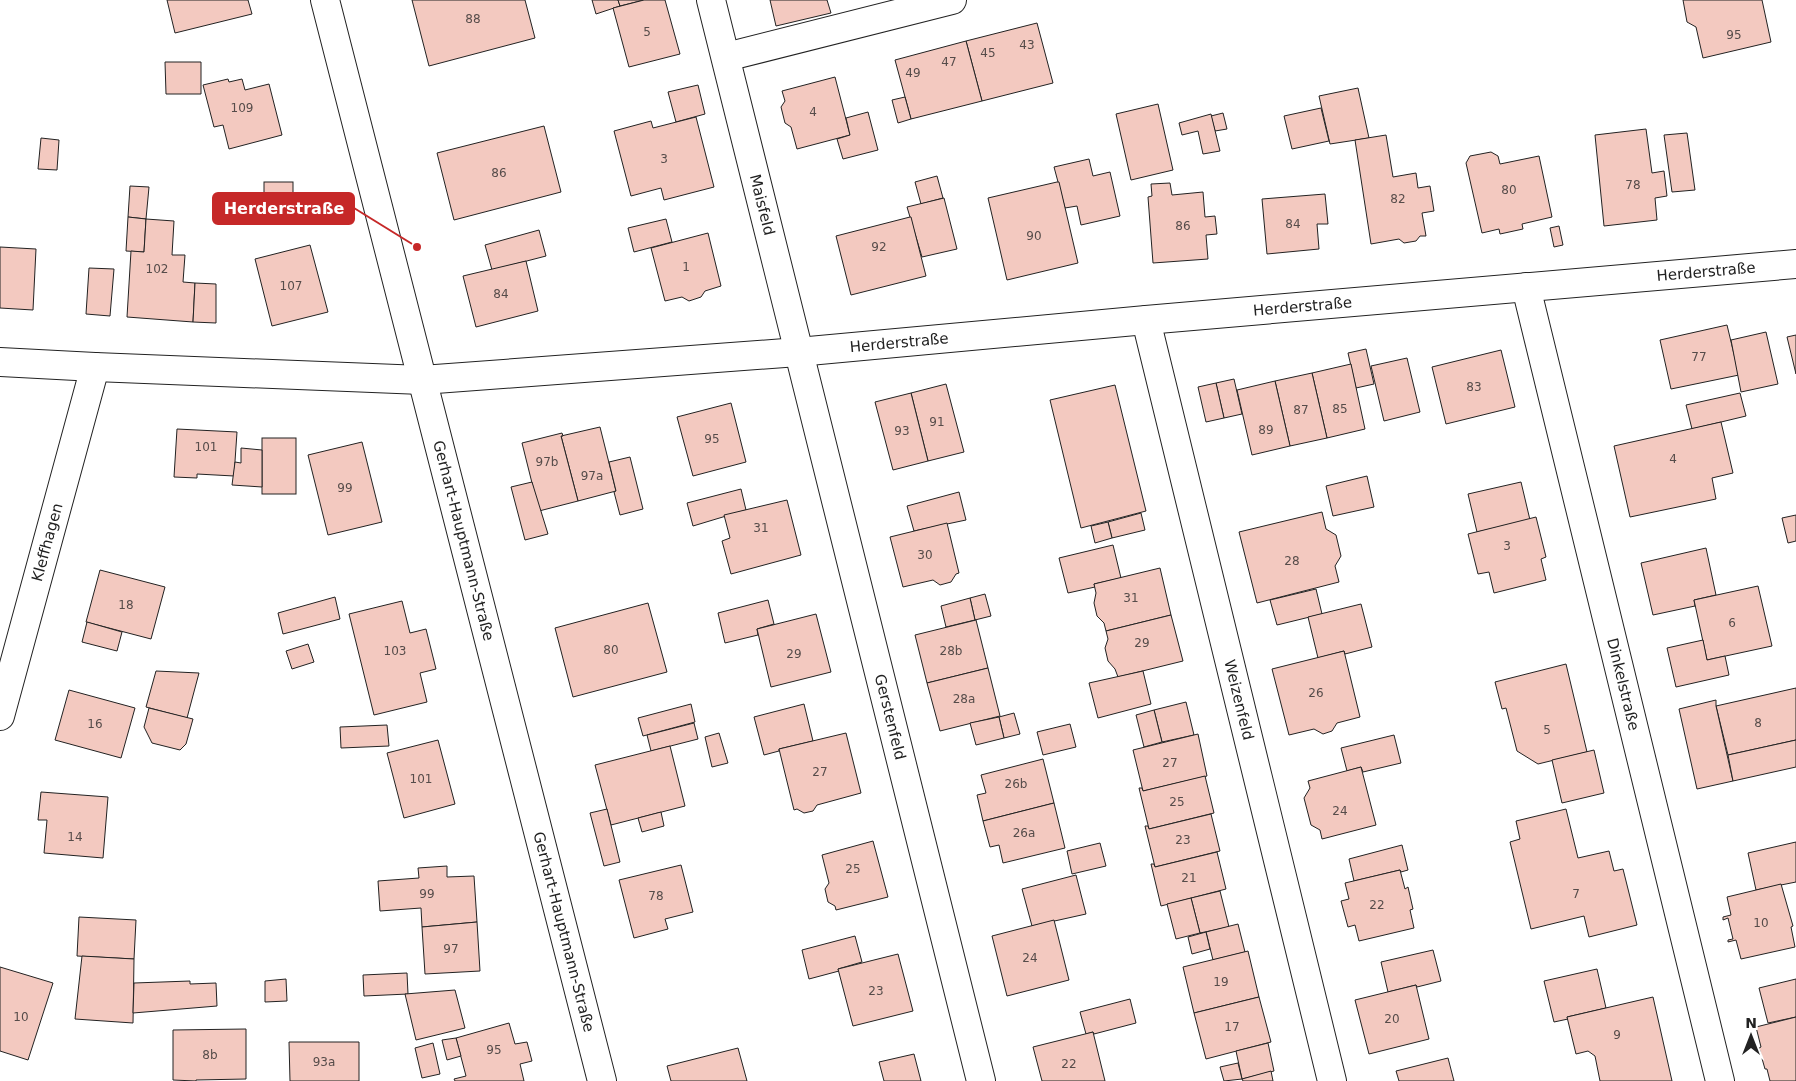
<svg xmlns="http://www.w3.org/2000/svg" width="1796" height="1081" viewBox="0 0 1796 1081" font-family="'DejaVu Sans',sans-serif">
  <rect width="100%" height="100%" fill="#fff"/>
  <g fill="#f3c9c0" stroke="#222">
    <polygon points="167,0 248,0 252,14 175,33"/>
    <polygon points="412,0 525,0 535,38 429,66"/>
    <polygon points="592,0 618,0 620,6 596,14"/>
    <polygon points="618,0 644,0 620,6"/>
    <polygon points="644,0 665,0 680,54 629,67 613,8"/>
    <polygon points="770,0 827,0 831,13 776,26"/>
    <polygon points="1683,0 1762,0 1771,42 1703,58 1696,27 1687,22"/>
    <polygon points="1037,23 1053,83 982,101 966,41"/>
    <polygon points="966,41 982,101 911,119 895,60"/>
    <polygon points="165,62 201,62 201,94 166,94"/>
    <polygon points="835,77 850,135 797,149 791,127 785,123 781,107 785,101 782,91"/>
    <polygon points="228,79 229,82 242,79 245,90 269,84 282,135 229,149 223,125 214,127 203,85"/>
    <polygon points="698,85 705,114 676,122 668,92"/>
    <polygon points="1358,88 1369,138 1330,144 1319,96"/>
    <polygon points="905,97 911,119 898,123 892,100"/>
    <polygon points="1158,104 1173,170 1131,180 1116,114"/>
    <polygon points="1321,108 1329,141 1292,149 1284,116"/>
    <polygon points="868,112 878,150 843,159 837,139 850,135 846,118"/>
    <polygon points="1223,113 1227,129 1215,131 1211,116"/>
    <polygon points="1211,114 1220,151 1203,154 1198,131 1182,135 1179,123"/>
    <polygon points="696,117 714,187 664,200 661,188 631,196 614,131 651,121 653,128"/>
    <polygon points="544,126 561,192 454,220 437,153"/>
    <polygon points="1646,129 1652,173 1664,171 1667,196 1655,198 1657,220 1604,226 1595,135"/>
    <polygon points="1687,133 1695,190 1672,192 1664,135"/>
    <polygon points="1386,135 1393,177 1416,173 1418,188 1430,186 1434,211 1422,213 1426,236 1420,236 1416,241 1404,243 1399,239 1371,244 1355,140"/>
    <polygon points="41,138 59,140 57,170 38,169"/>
    <polygon points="1491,152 1498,156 1500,164 1539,156 1552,217 1522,224 1523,229 1500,234 1499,229 1482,233 1466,163 1470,156"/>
    <polygon points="1089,159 1093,176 1110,172 1120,216 1081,225 1077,206 1065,208 1054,167"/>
    <polygon points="937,176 943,198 921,204 915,182"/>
    <rect x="264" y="182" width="29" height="28"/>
    <polygon points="1057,182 1059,182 1078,263 1007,280 988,198"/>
    <polygon points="1170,183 1172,195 1203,192 1205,217 1215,216 1217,234 1206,235 1208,259 1153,263 1148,197 1152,196 1151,184"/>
    <polygon points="130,186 149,187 146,219 128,217"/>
    <polygon points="1325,194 1328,224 1317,224 1319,249 1267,254 1262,199"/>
    <polygon points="944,198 957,249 922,257 907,207"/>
    <polygon points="128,217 146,219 144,252 126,251"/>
    <polygon points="910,217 911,217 926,276 851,295 836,236"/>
    <polygon points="146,219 174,221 172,255 185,255 183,282 195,283 193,322 127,317 131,251 144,252"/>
    <polygon points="666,219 672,242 634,252 628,228"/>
    <polygon points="1559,226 1563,245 1554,247 1550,228"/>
    <polygon points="539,230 546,256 492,270 485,245"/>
    <polygon points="708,233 721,286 705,291 701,297 689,301 682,297 665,301 651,248"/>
    <polygon points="310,245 328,312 272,326 255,259"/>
    <polygon points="0,247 36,249 33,310 0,308"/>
    <polygon points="526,261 538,311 476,327 463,276"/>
    <polygon points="89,268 114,269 110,316 86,314"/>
    <polygon points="195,283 216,284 216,323 193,322"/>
    <polygon points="1727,325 1739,375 1671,389 1660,340"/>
    <polygon points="1766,332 1778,384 1741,392 1731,340"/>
    <polygon points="1796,335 1796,374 1787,337"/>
    <polygon points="1366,349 1374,384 1356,388 1348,353"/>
    <polygon points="1501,350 1515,407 1446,424 1432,367"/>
    <polygon points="1407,358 1420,412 1384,421 1371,366"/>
    <polygon points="1351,364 1365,429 1327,438 1312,373"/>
    <polygon points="1312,373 1327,438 1290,446 1275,381"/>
    <polygon points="1234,379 1242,414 1224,418 1216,383"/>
    <polygon points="1275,381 1290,446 1252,455 1237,390"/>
    <polygon points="1216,383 1224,418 1206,422 1198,387"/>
    <polygon points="946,384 964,452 928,461 911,393"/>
    <polygon points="1115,385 1146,511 1081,528 1050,400"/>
    <polygon points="911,393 928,461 893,470 875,402"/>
    <polygon points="1740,393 1746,416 1692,429 1686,405"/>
    <polygon points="731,403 746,462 693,476 677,417"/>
    <polygon points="1721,422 1733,473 1712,478 1716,499 1630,517 1614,446"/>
    <polygon points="600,427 616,491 578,501 561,436"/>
    <polygon points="177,429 237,432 234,476 197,474 197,478 174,477"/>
    <polygon points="562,433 563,436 561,436 578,501 539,511 522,443"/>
    <rect x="262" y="438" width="34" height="56"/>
    <polygon points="362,442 382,522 328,535 308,455"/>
    <polygon points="241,448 262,450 262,487 232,485 235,462 241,463"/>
    <polygon points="630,457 643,509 620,515 614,492 616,491 609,462"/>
    <polygon points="1367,476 1374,507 1333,516 1326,486"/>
    <polygon points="532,482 548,534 525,540 511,487"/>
    <polygon points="1521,482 1530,520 1477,532 1468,494"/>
    <polygon points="741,489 746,510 693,526 687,503"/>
    <polygon points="959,492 966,520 914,531 907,506"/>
    <polygon points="787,500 801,555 731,574 722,541 730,538 724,515"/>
    <polygon points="1322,512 1326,529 1336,535 1341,556 1335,566 1339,582 1257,603 1239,532"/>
    <polygon points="1141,513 1145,530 1112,538 1108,522"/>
    <polygon points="1796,515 1796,541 1788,543 1782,518"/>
    <polygon points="1536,517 1546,557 1541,559 1546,580 1494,593 1489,572 1478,574 1468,534"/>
    <polygon points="1108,522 1112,538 1095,543 1091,526"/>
    <polygon points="947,523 959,573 956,574 951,582 940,585 933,580 903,587 890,537"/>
    <polygon points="1113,545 1121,578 1094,584 1095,587 1068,593 1059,558"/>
    <polygon points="1706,548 1716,595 1694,600 1695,606 1653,615 1641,563"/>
    <polygon points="1160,568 1171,615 1106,631 1104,623 1097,616 1094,603 1096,593 1094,584"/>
    <polygon points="100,570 165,587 151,639 86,622"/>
    <polygon points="1758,586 1772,646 1707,660 1694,600"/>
    <polygon points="1316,589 1322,614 1277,625 1270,600"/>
    <polygon points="985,594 991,616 975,620 970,598"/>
    <polygon points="335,597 340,619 283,634 278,613"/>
    <polygon points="970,598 975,620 946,627 941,606"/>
    <polygon points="768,600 774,624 757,629 758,635 725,643 718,613"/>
    <polygon points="402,601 410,633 426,629 436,669 420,673 427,702 374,715 349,614"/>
    <polygon points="648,603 667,672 573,697 555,628"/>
    <polygon points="1361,604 1372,647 1345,654 1344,651 1318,658 1308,617"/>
    <polygon points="816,614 831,672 771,687 757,629"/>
    <polygon points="1171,615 1183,661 1118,677 1115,669 1108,661 1105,648 1108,639 1106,631"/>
    <polygon points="976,620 988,668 927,683 915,635"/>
    <polygon points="87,622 122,632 117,651 82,642"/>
    <polygon points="1703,640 1707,660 1725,656 1729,675 1676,687 1667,648"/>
    <polygon points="308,644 314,662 292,669 286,651"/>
    <polygon points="1344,651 1360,717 1337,723 1332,731 1323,734 1314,729 1289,735 1272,669"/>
    <polygon points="1566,664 1587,752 1538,764 1517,751 1506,708 1502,709 1495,682"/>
    <polygon points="988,668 1000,716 940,731 927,683"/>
    <polygon points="156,671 199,673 187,718 146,707"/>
    <polygon points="1143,671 1151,704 1098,718 1089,683"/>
    <polygon points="1796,688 1796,740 1728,755 1716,706"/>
    <polygon points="69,690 135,708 121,758 55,740"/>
    <polygon points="1716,700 1716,706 1733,781 1697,789 1679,709"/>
    <polygon points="1186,702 1194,735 1162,742 1154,710"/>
    <polygon points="691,704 695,722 643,736 638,718"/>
    <polygon points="804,704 813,741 779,749 779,751 764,755 754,717"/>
    <polygon points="149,708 193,719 186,744 180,750 152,743 144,727"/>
    <polygon points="1154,710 1162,742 1144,747 1136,715"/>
    <polygon points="1014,713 1020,734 1004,738 999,717"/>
    <polygon points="999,717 1004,738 976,745 970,723"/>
    <polygon points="694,723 698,739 651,751 647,735"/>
    <polygon points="1070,724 1076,747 1043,755 1037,732"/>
    <polygon points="387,725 389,746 341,748 340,727"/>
    <polygon points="719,733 728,763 712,767 705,737"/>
    <polygon points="846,733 861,793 817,805 813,811 804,813 797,809 794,810 779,749"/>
    <polygon points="1198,734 1207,776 1143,791 1133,750"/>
    <polygon points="1394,735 1401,763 1363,772 1361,767 1347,771 1341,748"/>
    <polygon points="438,740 455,804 404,818 387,753"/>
    <polygon points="1796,740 1796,767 1733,781 1728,755"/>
    <polygon points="670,746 685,806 611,825 595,765"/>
    <polygon points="1594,750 1604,793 1562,803 1552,760"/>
    <polygon points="1043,759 1054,803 983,821 977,795 986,793 981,775"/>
    <polygon points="1361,767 1376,825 1322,839 1320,830 1311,825 1304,798 1310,788 1308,781"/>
    <polygon points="1205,776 1214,813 1149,829 1139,788 1142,788 1143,791"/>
    <polygon points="41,792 108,797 103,858 44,853 47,820 38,820"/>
    <polygon points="1054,803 1065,848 1003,863 999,845 990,847 983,821"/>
    <polygon points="607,809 620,862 604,866 590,813"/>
    <polygon points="1566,809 1578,858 1609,851 1614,871 1623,869 1637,925 1589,937 1584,916 1531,929 1510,842 1520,839 1516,821"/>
    <polygon points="661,812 664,826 642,832 638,818"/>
    <polygon points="1211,814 1220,851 1155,867 1145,826 1148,826 1149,829"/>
    <polygon points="873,841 888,897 836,910 835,906 828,902 825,889 829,883 822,855"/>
    <polygon points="1796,842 1796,882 1756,890 1748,853"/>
    <polygon points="1100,843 1106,866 1072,874 1067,851"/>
    <polygon points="1402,845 1408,870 1401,872 1400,870 1354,881 1349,859"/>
    <polygon points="1217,852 1226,889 1161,906 1151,864 1154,864 1155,867"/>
    <polygon points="681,865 693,912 665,919 668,929 634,938 619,880"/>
    <polygon points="447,866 447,877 474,876 477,922 422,927 421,908 380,911 378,881 419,878 418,868"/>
    <polygon points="1400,870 1405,889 1408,887 1413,909 1410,910 1414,928 1359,941 1355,925 1348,927 1341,901 1349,899 1345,883"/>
    <polygon points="1076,875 1086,914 1032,926 1022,889"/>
    <polygon points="1781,884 1793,926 1791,927 1795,947 1741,959 1736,940 1728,942 1728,940 1733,939 1728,918 1723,920 1723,917 1731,915 1727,897"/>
    <polygon points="1220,891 1229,927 1200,933 1191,898"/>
    <polygon points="1191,898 1200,933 1176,939 1167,904"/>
    <polygon points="79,917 136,920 134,959 77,956"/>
    <polygon points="1054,920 1069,980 1007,996 992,936"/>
    <polygon points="477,922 480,971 425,974 422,927"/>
    <polygon points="1238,924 1245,952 1213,960 1206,932"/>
    <polygon points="1206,932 1210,949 1192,954 1188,937"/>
    <polygon points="855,936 862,962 838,969 839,971 809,979 802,950"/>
    <polygon points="1433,950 1441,981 1417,987 1416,985 1388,992 1381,962"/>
    <polygon points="1248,951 1259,997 1194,1013 1183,967"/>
    <polygon points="898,954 913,1011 853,1026 838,969"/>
    <polygon points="82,956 134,959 133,1023 75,1019"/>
    <polygon points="0,967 53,983 28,1060 0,1051"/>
    <polygon points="1597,969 1606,1008 1567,1017 1568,1019 1554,1022 1544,981"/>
    <polygon points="407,973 408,994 364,996 363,975"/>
    <polygon points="286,979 287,1001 265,1002 265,981"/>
    <polygon points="1796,979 1796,1017 1768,1023 1759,988"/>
    <polygon points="190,981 190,984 216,983 217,1006 133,1013 134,983"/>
    <polygon points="1416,985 1429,1039 1369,1054 1355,1000"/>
    <polygon points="455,990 465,1028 416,1040 405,994"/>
    <polygon points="1259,997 1271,1042 1206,1059 1194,1013"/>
    <polygon points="1653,997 1672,1081 1600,1081 1595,1056 1588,1051 1576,1054 1567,1017"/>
    <polygon points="1130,999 1136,1023 1094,1034 1093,1032 1086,1034 1080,1012"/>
    <polygon points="1796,1017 1796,1081 1770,1081 1767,1069 1765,1069 1759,1048 1761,1047 1756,1027"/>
    <polygon points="509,1023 515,1044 527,1042 532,1061 520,1064 524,1081 455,1081 454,1079 466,1076 456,1038"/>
    <polygon points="246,1029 246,1079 196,1080 196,1081 173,1080 173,1030"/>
    <polygon points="1093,1032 1105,1081 1042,1081 1033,1047"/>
    <polygon points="456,1038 461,1056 447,1060 442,1040"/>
    <polygon points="289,1042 359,1042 359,1081 290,1081"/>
    <polygon points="433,1043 440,1074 422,1078 415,1048"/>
    <polygon points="1268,1043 1274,1071 1242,1079 1236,1051"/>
    <polygon points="738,1048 747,1081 671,1081 667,1066"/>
    <polygon points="914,1054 921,1081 884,1081 879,1062"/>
    <polygon points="1448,1058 1454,1081 1399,1081 1396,1071"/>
    <polygon points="1238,1063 1242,1079 1224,1081 1220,1067"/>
    <polygon points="1271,1071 1273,1081 1243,1081 1242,1079"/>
  </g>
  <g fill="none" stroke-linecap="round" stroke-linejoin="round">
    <g stroke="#222" stroke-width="30">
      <g id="minor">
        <path id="s1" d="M 325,0 L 602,1081"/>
        <path id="s2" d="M 711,0 L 981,1081"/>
        <polyline points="726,57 952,0"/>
        <path id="s3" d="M 1526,287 L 1720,1081"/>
        <path id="s4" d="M 1146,320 L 1332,1081"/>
        <path id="s5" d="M 0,362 L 95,367 L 422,380 L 798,352 L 1146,320 L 1796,264"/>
        <path id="s6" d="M 0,716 L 95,367"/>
      </g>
    </g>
    <use href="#minor" stroke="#fff" stroke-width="28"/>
  </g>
  <g text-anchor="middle" stroke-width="4" stroke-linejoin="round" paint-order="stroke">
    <g font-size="12" fill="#564c4a">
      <text x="473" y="23">88</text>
      <text x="647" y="36">5</text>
      <text x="1734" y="39">95</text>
      <text x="1027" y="49">43</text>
      <text x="988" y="57">45</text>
      <text x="949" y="66">47</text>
      <text x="913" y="77">49</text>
      <text x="242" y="112">109</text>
      <text x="813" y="116">4</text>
      <text x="664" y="163">3</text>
      <text x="499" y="177">86</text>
      <text x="1633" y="189">78</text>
      <text x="1509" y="194">80</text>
      <text x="1398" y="203">82</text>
      <text x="1293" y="228">84</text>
      <text x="1183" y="230">86</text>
      <text x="1034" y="240">90</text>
      <text x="879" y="251">92</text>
      <text x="686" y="271">1</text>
      <text x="157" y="273">102</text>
      <text x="291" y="290">107</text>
      <text x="501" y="298">84</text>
      <text x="1699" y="361">77</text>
      <text x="1474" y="391">83</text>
      <text x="1340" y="413">85</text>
      <text x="1301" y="414">87</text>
      <text x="937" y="426">91</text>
      <text x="1266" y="434">89</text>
      <text x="902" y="435">93</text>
      <text x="712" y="443">95</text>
      <text x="206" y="451">101</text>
      <text x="1673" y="463">4</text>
      <text x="547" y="466">97b</text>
      <text x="592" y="480">97a</text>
      <text x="345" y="492">99</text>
      <text x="761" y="532">31</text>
      <text x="1507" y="550">3</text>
      <text x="925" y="559">30</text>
      <text x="1292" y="565">28</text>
      <text x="1131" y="602">31</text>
      <text x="126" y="609">18</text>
      <text x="1732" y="627">6</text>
      <text x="1142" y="647">29</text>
      <text x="611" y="654">80</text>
      <text x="395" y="655">103</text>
      <text x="951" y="655">28b</text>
      <text x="794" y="658">29</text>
      <text x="1316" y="697">26</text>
      <text x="964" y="703">28a</text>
      <text x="1758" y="727">8</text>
      <text x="95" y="728">16</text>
      <text x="1547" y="734">5</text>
      <text x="1170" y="767">27</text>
      <text x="820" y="776">27</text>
      <text x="421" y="783">101</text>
      <text x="1016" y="788">26b</text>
      <text x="1177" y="806">25</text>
      <text x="1340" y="815">24</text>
      <text x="1024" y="837">26a</text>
      <text x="75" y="841">14</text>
      <text x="1183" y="844">23</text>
      <text x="853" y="873">25</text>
      <text x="1189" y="882">21</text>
      <text x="427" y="898">99</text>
      <text x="1576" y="898">7</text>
      <text x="656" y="900">78</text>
      <text x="1377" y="909">22</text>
      <text x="1761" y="927">10</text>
      <text x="451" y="953">97</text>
      <text x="1030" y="962">24</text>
      <text x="1221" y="986">19</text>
      <text x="876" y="995">23</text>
      <text x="21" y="1021">10</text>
      <text x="1392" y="1023">20</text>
      <text x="1232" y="1031">17</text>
      <text x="1617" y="1039">9</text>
      <text x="494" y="1054">95</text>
      <text x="210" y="1059">8b</text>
      <text x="324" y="1066">93a</text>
      <text x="1069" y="1068">22</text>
    </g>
    <g font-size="15" fill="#222" stroke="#fff">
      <text dy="5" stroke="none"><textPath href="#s2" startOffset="211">Maisfeld</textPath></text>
      <text dy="5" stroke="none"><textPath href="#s5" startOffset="1711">Herderstraße</textPath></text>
      <text dy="5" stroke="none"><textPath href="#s5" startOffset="1306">Herderstraße</textPath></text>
      <text dy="5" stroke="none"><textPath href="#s5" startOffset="901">Herderstraße</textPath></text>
      <text dy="5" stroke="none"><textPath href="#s1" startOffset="558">Gerhart-Hauptmann-Straße</textPath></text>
      <text dy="5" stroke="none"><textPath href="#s6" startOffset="180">Kleffhagen</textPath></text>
      <text dy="5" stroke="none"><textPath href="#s3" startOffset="409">Dinkelstraße</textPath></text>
      <text dy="5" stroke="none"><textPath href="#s4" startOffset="391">Weizenfeld</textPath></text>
      <text dy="5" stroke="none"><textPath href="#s2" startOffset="739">Gerstenfeld</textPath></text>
      <text dy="5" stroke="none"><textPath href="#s1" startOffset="962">Gerhart-Hauptmann-Straße</textPath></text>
    </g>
  </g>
  <path fill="none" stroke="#c62828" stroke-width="2" d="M417 247L354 208"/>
  <circle fill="#c62828" stroke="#fff" stroke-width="2" cx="417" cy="247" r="5"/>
  <rect fill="#c62828" stroke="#c62828" stroke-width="2" x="213" y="193" width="141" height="31" rx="5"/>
  <g font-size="16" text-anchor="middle" font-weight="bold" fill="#fff">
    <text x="284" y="214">Herderstraße</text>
  </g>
  <g transform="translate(1751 1036)" stroke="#ffffff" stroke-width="4" paint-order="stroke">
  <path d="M0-4L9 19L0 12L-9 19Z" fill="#222222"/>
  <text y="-8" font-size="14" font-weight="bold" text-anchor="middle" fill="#222222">N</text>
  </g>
</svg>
